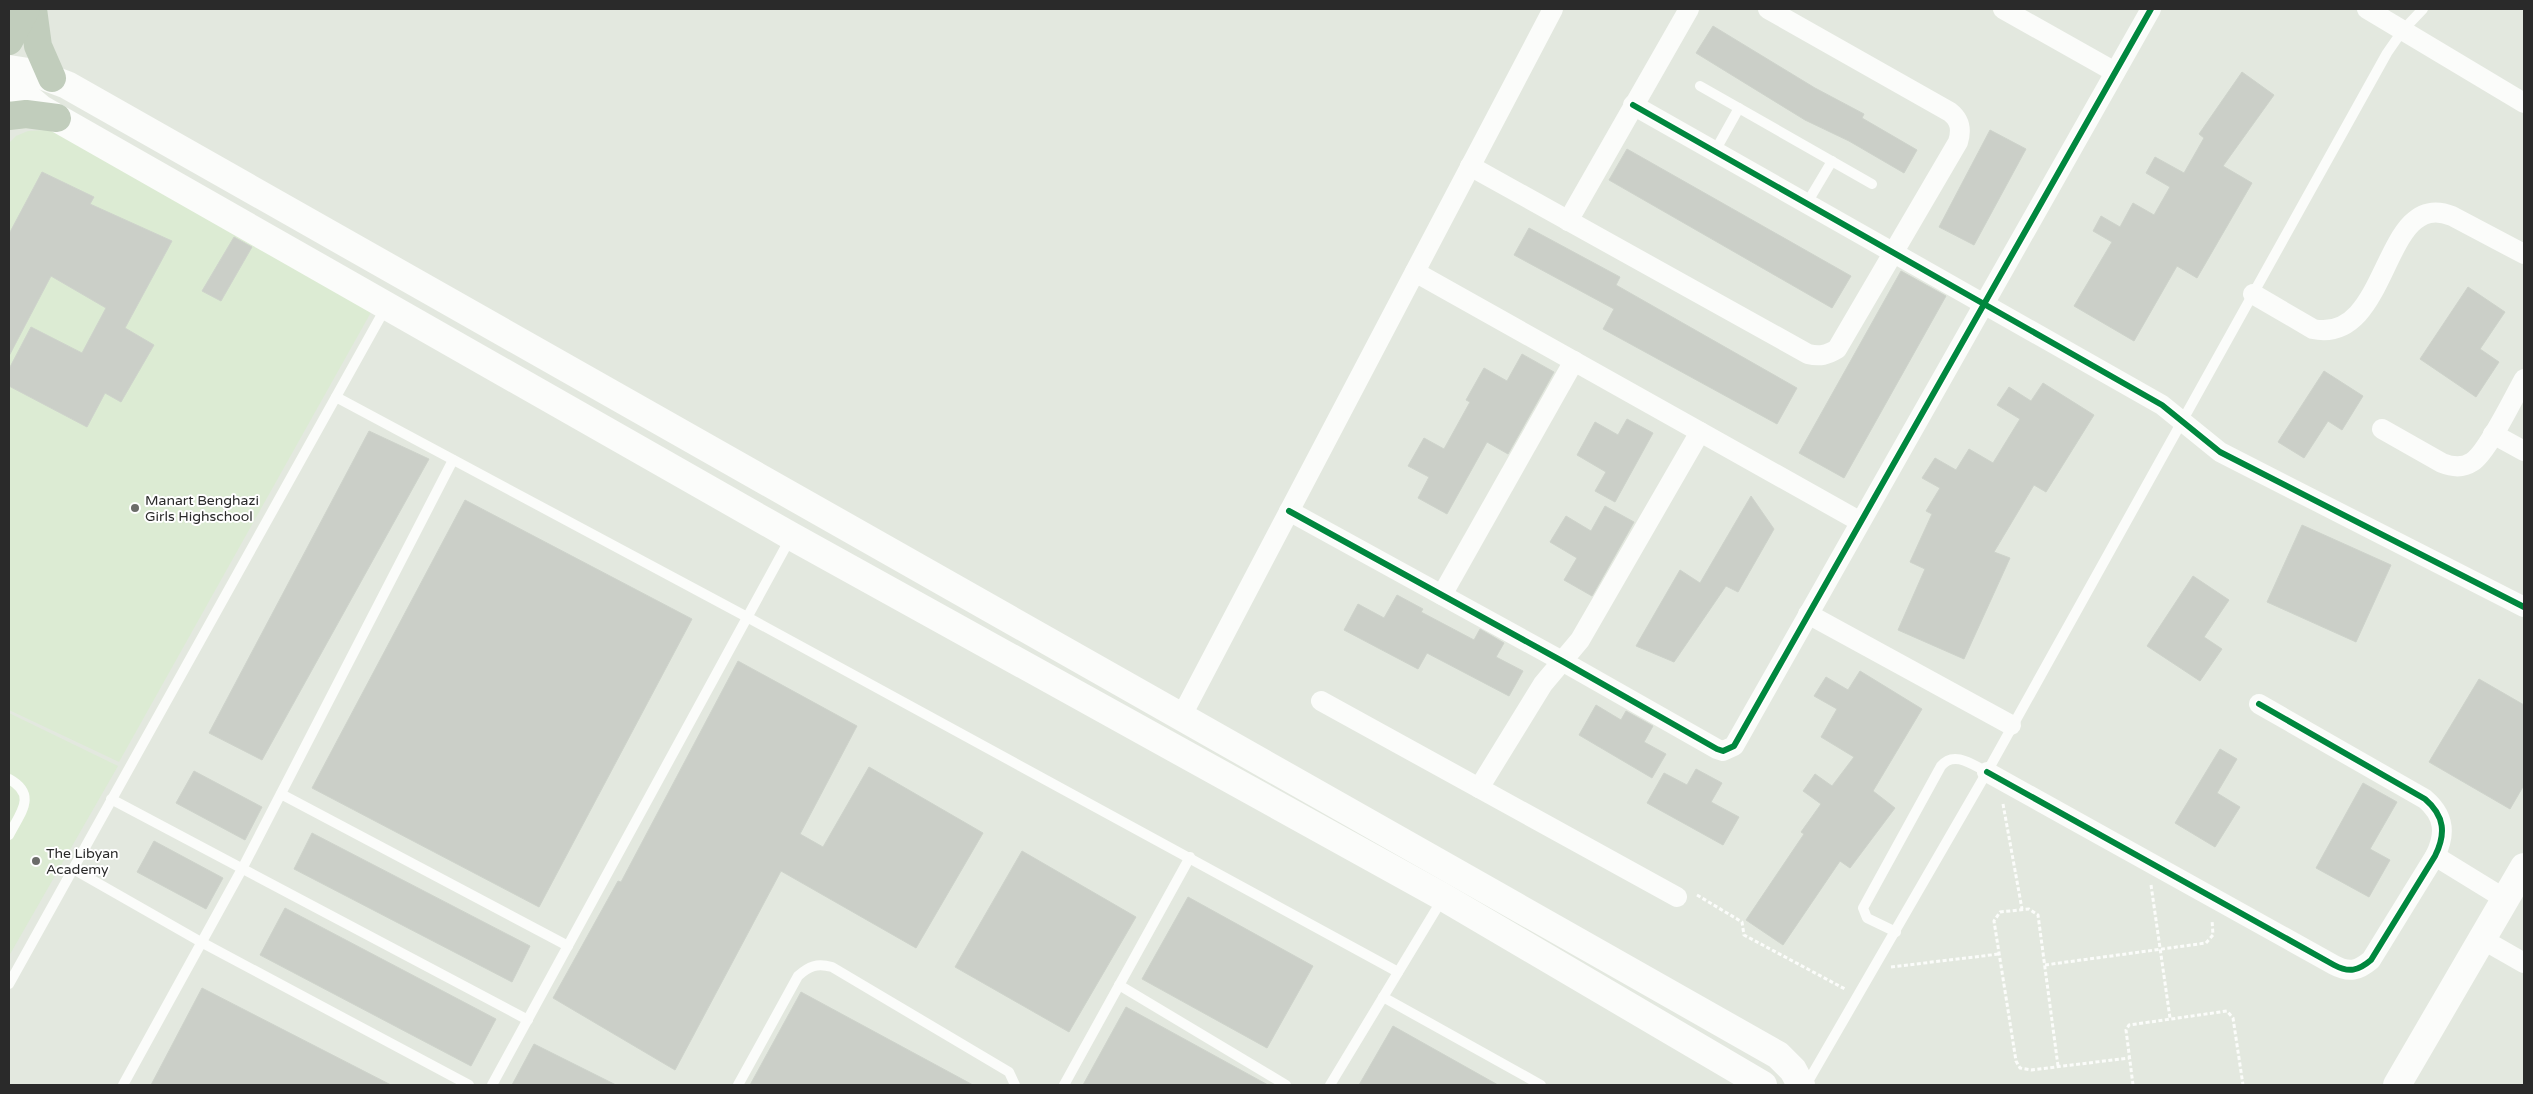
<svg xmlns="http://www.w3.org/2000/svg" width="2533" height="1094" viewBox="0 0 2533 1094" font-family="'Varela Round',sans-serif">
  <rect width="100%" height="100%" fill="#e3e8df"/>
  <g fill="#dcebd3">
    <polygon points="45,130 63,133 374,307 119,762 9,710 9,143 16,136 28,131"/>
    <polygon points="9,713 118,766 9,956"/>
  </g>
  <g fill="#cbcfc8" stroke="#ced3cb">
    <polygon points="1713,26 1815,88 1864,114 1862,118 1917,150 1904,173 1849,141 1805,120 1696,53"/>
    <polygon points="2242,72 2274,95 2223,166 2252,183 2197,278 2177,266 2134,341 2074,306 2112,242 2093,231 2101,216 2120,227 2133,203 2154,215 2170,187 2146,173 2155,157 2184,173 2204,138 2199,134"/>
    <polygon points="1990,130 2026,149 1974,245 1939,227"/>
    <polygon points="1627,149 1851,276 1832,308 1609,180"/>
    <polygon points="42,172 94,197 90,204 172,241 125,328 154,345 121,402 105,393 87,427 9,386 9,369 31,327 82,353 106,308 51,276 9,356 9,234"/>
    <polygon points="1529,228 1620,277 1616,285 1797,388 1777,424 1603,329 1614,309 1514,255"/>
    <polygon points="234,237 252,247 221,301 202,291"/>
    <polygon points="1901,271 1946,296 1844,478 1799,453"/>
    <polygon points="2468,287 2505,312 2480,349 2499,362 2476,397 2420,359"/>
    <polygon points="1522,354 1554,372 1508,454 1487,442 1447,514 1418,498 1429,477 1408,466 1424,438 1444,449 1470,402 1466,400 1484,368 1507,381"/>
    <polygon points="2324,371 2363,396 2342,430 2328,421 2304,458 2278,442"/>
    <polygon points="2043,383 2094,415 2046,492 2034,485 1994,552 2010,558 1964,659 1898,630 1925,569 1910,562 1932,514 1926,511 1940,488 1922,478 1935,458 1956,470 1969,449 1993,463 2020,419 1997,405 2009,387 2031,401"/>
    <polygon points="1627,419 1653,433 1615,502 1595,491 1606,472 1577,455 1595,422 1618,435"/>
    <polygon points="369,431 429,459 262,760 209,733"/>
    <polygon points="1751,496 1774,529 1738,592 1726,586 1674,662 1636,646 1680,570 1700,583"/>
    <polygon points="465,500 692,619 539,907 312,788"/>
    <polygon points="1605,506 1634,522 1592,596 1564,580 1577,558 1550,542 1566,516 1591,531"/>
    <polygon points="2302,525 2391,565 2356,642 2267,602"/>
    <polygon points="2193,576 2229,600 2204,637 2222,649 2200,681 2147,646"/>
    <polygon points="1397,595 1423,609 1421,612 1474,640 1480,629 1504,643 1496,657 1523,671 1509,696 1427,653 1418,669 1344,630 1358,604 1384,618"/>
    <polygon points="738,661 857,726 800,834 823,847 869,767 983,833 916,948 781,871 675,1070 553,998 618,881 621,882"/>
    <polygon points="1860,671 1922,709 1873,791 1895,808 1850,868 1840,861 1783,945 1746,920 1804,834 1801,832 1821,804 1803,791 1815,774 1832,786 1854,757 1821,737 1837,709 1814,696 1826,677 1848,690"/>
    <polygon points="2479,679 2524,705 2524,785 2510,809 2429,762"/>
    <polygon points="1596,705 1621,720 1626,711 1653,726 1644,742 1666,754 1652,778 1579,735"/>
    <polygon points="2220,749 2237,759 2217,793 2240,807 2215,847 2175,823"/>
    <polygon points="1696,769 1722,783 1711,802 1739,817 1723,845 1647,803 1664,773 1687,785"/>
    <polygon points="194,771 262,807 245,840 176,803"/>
    <polygon points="2363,783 2397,802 2370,849 2390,860 2369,897 2316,868"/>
    <polygon points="312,833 530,946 512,982 294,869"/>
    <polygon points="154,841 223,878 206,909 137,872"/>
    <polygon points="1022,851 1136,917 1069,1032 955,967"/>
    <polygon points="1188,897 1313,966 1267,1048 1142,979"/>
    <polygon points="285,908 496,1019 471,1066 260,955"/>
    <polygon points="202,988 391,1085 151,1085"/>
    <polygon points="801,992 973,1085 750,1085"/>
    <polygon points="1126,1007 1268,1085 1083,1085"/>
    <polygon points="1393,1026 1498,1085 1359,1085"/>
    <polygon points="534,1044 616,1085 512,1085"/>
  </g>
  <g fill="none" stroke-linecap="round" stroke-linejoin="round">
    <g stroke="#fbfcfa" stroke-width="3" stroke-dasharray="4 2.5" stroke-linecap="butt">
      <polyline points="2003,804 2022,909"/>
      <polyline points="2151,885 2170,1018"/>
      <polyline points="1697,895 1742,922 1744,935 1845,989"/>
      <polyline points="2045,965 2206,943 2213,935 2212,920"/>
      <polyline points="1891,967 1999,954"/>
      <polyline points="2058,1066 2038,915 2029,909 2000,912 1994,921 2016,1061 2020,1068 2031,1070 2129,1058"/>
      <polyline points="2133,1085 2126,1030 2129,1025 2227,1011 2233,1018 2243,1085"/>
    </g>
    <g stroke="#fbfcfa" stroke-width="10">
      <polyline points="1700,86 1872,184"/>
      <polyline points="1715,151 1739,108"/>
      <polyline points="1807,203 1832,161"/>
      <polyline points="336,397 747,617 1398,972"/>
      <path d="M 9,779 C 38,795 20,813 9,835"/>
      <polyline points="281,794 568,946"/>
      <polyline points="111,799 528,1020"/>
      <polyline points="73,869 201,942 469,1085"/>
      <path d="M 1896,932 L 1867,918 L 1863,908 L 1941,766 C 1954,750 1973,765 1987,772"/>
      <polyline points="9,984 386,307"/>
      <polyline points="1119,985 1286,1085"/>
      <polyline points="1383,997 1541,1085"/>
      <polyline points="123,1085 242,869 453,460"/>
      <polyline points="492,1085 791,537"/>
      <path d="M 738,1085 L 798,976 C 809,966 817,963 832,967 L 1009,1072 L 1015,1085"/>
      <polyline points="1064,1085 1190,857"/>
      <polyline points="1330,1085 1443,898"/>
      <polyline points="1806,1085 1987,772 2387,53 2403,30 2423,9"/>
    </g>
    <g stroke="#fbfcfa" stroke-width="20">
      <polyline points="2003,9 2115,72"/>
      <polyline points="2367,9 2524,103"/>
      <polyline points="1633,105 2162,405 2220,452 2524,607"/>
      <path d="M 1470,166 L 1808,354 C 1820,357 1827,355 1837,349 L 1958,142 C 1962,129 1960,120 1950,112 L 1768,9"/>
      <polyline points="1568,221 1689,9"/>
      <polyline points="1415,272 1859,521"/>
      <path d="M 2253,294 L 2313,329 C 2391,345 2381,187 2452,216 L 2524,254"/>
      <path d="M 2382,429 L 2442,463 C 2452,467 2463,468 2472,462 C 2487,453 2514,397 2524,379"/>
      <polyline points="2493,434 2524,451"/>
      <polyline points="1289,511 1562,661 1717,749 1723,751 1734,746 2151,9"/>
      <polyline points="1442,595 1574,361"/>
      <polyline points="1808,614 2011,725"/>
      <polyline points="1321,701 1677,897"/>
      <polyline points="1181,717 1553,9"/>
      <path d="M 1987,772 L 2334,965 C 2349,973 2358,971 2371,960 L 2435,856 C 2446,834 2445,816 2425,799 L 2259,704"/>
      <polyline points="1479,788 1543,684 1580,640 1700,432"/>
      <polyline points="2435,856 2505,899"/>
      <polyline points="2482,939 2524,963"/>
    </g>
    <g stroke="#fbfcfa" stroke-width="28">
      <polyline points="9,69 35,73 67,85 1778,1055 1793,1070 1801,1085"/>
      <polyline points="9,82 41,109 791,536 1443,897 1763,1085"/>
      <polyline points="2397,1085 2524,867"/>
    </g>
    <g stroke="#c1cdbc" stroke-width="28">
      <polyline points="33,9 38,46 52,78"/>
      <polyline points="9,41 26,9"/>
      <polyline points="9,116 26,114 57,118"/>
    </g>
    <g stroke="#fff" stroke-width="9">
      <g id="cycleway">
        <polyline points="1633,105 2162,405 2220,452 2524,607"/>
        <polyline points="1289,511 1562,661 1717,749 1723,751 1734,746 2151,9"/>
        <path d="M 1987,772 L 2334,965 C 2349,973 2358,971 2371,960 L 2435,856 C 2446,834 2445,816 2425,799 L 2259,704"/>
      </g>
    </g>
    <use href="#cycleway" stroke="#00873e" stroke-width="6"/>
  </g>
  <g fill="#6b6c69" stroke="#fff" stroke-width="2">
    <circle cx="135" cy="508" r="5"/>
    <circle cx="36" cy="861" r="5"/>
  </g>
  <g text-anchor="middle" stroke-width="4" stroke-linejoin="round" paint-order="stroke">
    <g font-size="14" fill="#2a2a2a" stroke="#fff" text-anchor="start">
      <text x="145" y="505">Manart Benghazi<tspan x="145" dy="16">Girls Highschool</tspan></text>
      <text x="46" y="858">The Libyan<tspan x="46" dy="16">Academy</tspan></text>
    </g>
  </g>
  <rect width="2533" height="1094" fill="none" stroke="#2a2a2a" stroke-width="20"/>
</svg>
